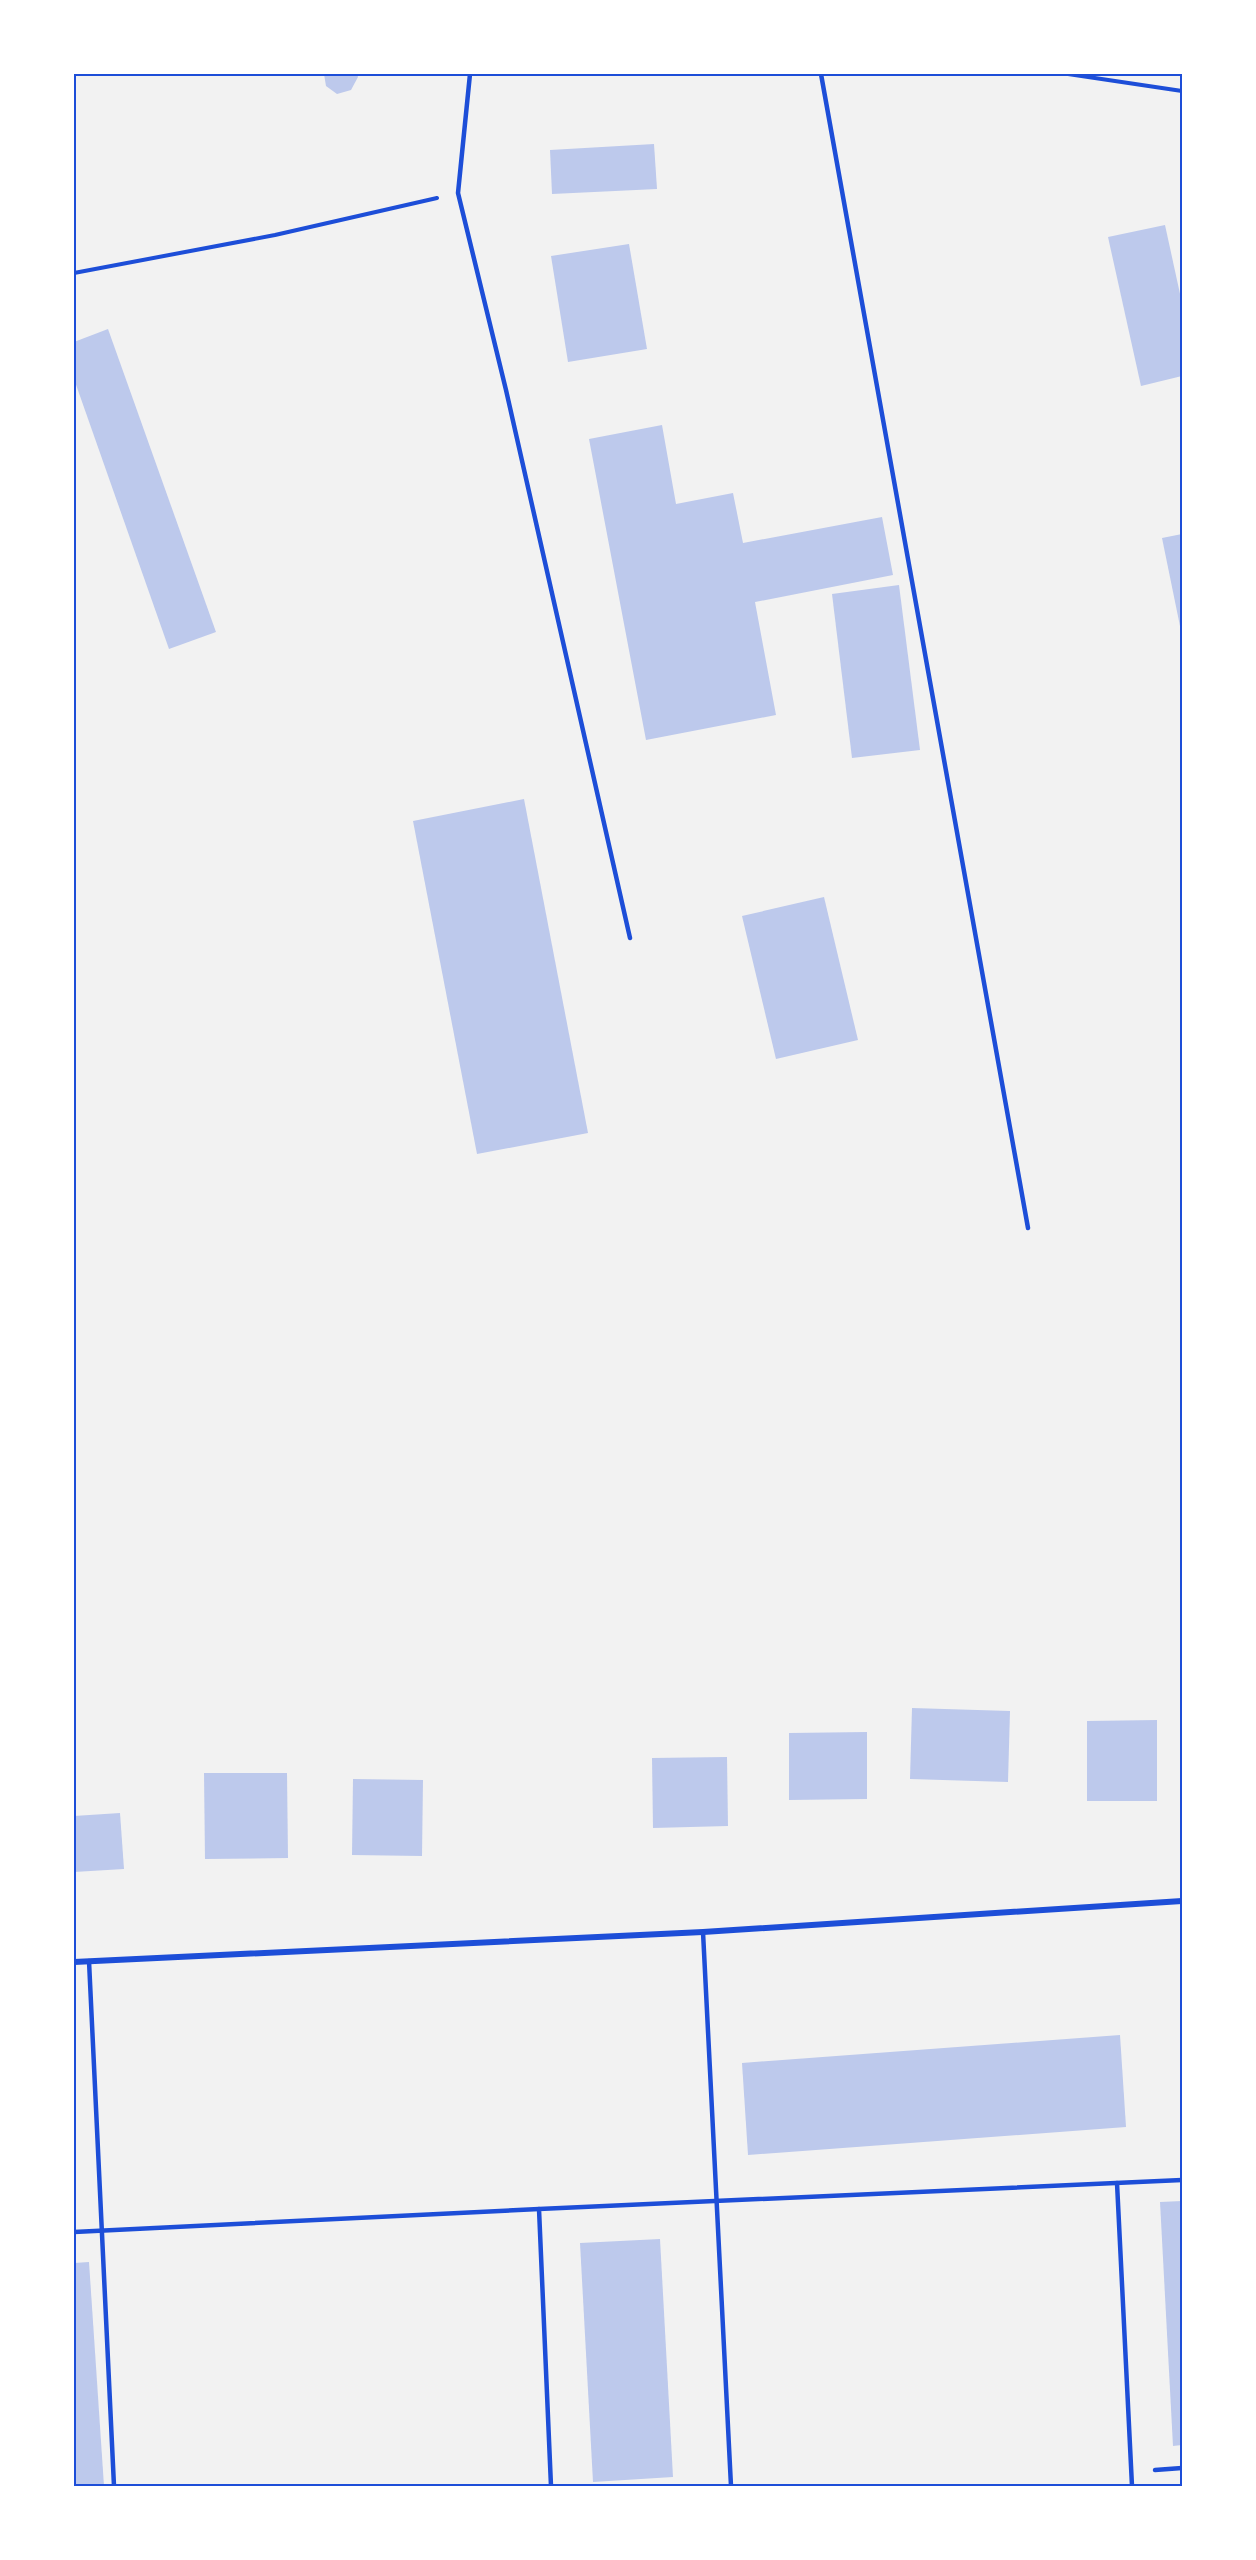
<svg xmlns="http://www.w3.org/2000/svg" width="1256" height="2560" viewBox="0 0 1256 2560" font-family="'Sofia Sans Condensed',sans-serif">
  <rect width="100%" height="100%" fill="#f2f2f2"/>
  <g fill="#bdc9ec">
    <polygon points="324,74 357,74 358,77 351,90 337,94 326,86"/>
    <polygon points="654,144 657,189 552,194 550,150"/>
    <polygon points="1165,225 1182,303 1182,376 1141,386 1108,237"/>
    <polygon points="629,244 647,349 568,362 551,256"/>
    <polygon points="108,329 216,632 169,649 74,379 74,342"/>
    <polygon points="662,425 676,504 733,493 743,543 882,517 893,575 755,602 776,715 646,740 589,439"/>
    <polygon points="1182,534 1182,631 1181,631 1162,538"/>
    <polygon points="899,585 920,750 852,758 832,594"/>
    <polygon points="524,799 588,1133 477,1154 413,821"/>
    <polygon points="824,897 858,1040 776,1059 742,916"/>
    <polygon points="912,1708 1010,1711 1008,1782 910,1779"/>
    <polygon points="1157,1720 1157,1801 1087,1801 1087,1721"/>
    <polygon points="867,1732 867,1799 789,1800 789,1733"/>
    <polygon points="727,1757 728,1826 653,1828 652,1758"/>
    <polygon points="204,1773 287,1773 288,1858 205,1859"/>
    <polygon points="353,1779 423,1780 422,1856 352,1855"/>
    <polygon points="120,1813 124,1869 74,1872 74,1816"/>
    <polygon points="1120,2035 1126,2127 748,2155 742,2063"/>
    <polygon points="1182,2201 1182,2445 1173,2446 1160,2202"/>
    <polygon points="660,2239 673,2477 593,2482 580,2243"/>
    <polygon points="89,2262 104,2486 74,2486 74,2263"/>
  </g>
  <g fill="none" stroke-linecap="round" stroke-linejoin="round">
    <g stroke="#1d4ed8" stroke-width="4">
      <polyline points="1068,74 1182,91"/>
      <polyline points="74,273 275,235 437,198"/>
    </g>
    <g stroke="#1d4ed8" stroke-width="4.5">
      <polyline points="470,74 458,193 506,390 630,938"/>
      <polyline points="821,74 1028,1228"/>
      <polyline points="703,1932 731,2486"/>
      <polyline points="89,1961 114,2486"/>
      <polyline points="1117,2183 1132,2486"/>
      <polyline points="74,2232 539,2209"/>
      <polyline points="1155,2470 1182,2468"/>
      <polyline points="551,2486 539,2209 1182,2180"/>
    </g>
    <polyline stroke="#1d4ed8" stroke-width="6" points="74,1962 703,1932 1182,1901"/>
  </g>
  <rect width="1256" height="2560" fill="none" stroke="#ffffff" stroke-width="150"/>
  <rect x="75" y="75" width="1106" height="2410" fill="none" stroke="#1d4ed8" stroke-width="2"/>
</svg>
